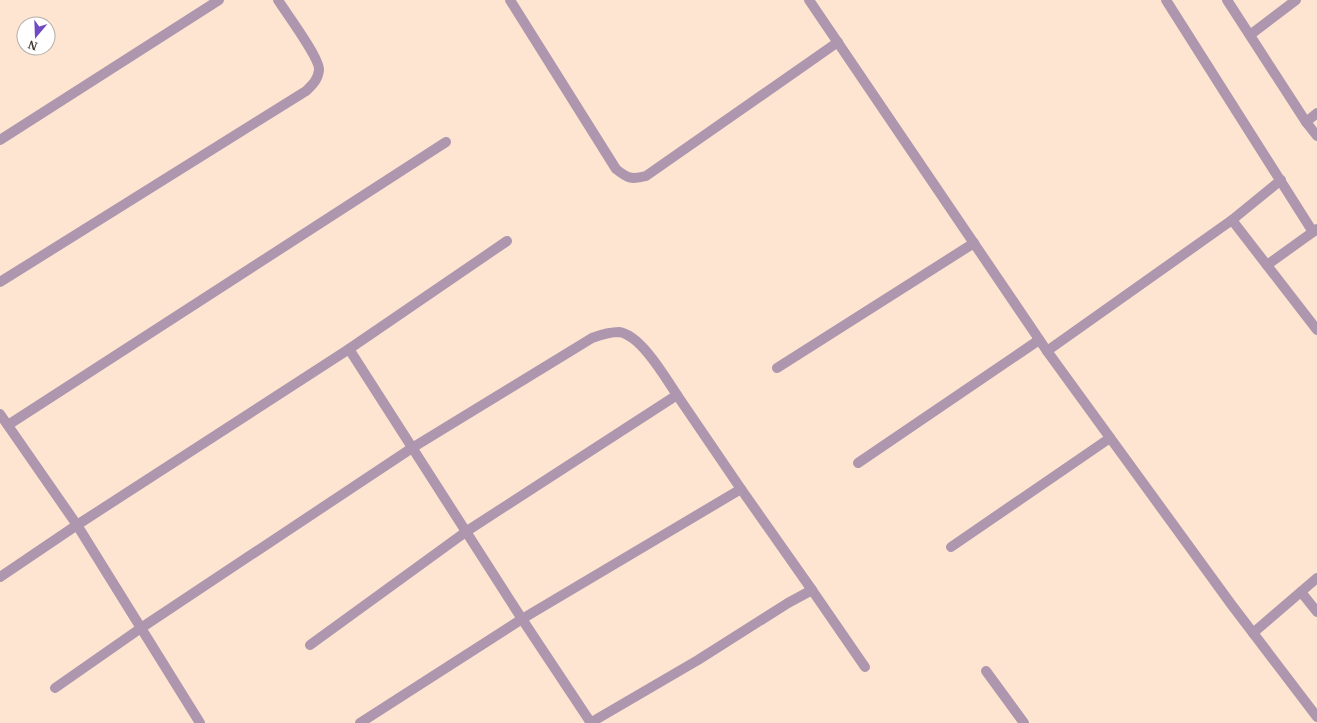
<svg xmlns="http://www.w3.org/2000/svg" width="1317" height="723" viewBox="0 0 1317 723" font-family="Merriweather,serif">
  <rect width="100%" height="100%" fill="#fee5d1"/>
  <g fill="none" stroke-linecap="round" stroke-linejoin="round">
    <g stroke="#ae97ae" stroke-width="10">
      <path d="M 510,0 L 616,169 C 627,178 631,180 646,176 L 838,42"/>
      <polyline points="809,0 1047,351 1231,604 1317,717"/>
      <polyline points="1166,0 1313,232"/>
      <polyline points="1227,0 1306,122 1317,113"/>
      <polyline points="1250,35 1296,0"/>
      <polyline points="1306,122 1317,136"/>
      <polyline points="0,140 219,0"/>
      <polyline points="1232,220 1317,330"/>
      <polyline points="1267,265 1317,229"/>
      <path d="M 0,282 L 306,91 C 312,85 318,80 319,70 C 320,58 286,13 278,0"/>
      <polyline points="349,349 522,619 591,723"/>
      <polyline points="1047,351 1232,220 1281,180"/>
      <polyline points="777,368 974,243"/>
      <polyline points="0,414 77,525 200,723"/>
      <polyline points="8,425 446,142"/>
      <polyline points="858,463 1039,340"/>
      <polyline points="951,547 1110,438"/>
      <polyline points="0,577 77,525 349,349 507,241"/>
      <polyline points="812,590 865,667"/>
      <polyline points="1301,592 1317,612"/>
      <polyline points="1253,633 1317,578"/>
      <polyline points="310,645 467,531 677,395 741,489 812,590 788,603 698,660 590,723"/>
      <polyline points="986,671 1024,723"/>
      <path d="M 55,688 L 141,628 L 412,448 L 592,338 C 600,335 610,332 619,332 C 641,335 665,377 677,395"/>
      <polyline points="360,723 522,619 741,489"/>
    </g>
  </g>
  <g transform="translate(36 36) rotate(199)"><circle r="19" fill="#ffffff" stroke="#b3aeaa"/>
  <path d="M0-3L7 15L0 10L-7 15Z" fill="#704bc3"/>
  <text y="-6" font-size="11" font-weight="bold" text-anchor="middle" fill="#40342a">N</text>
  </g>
</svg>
